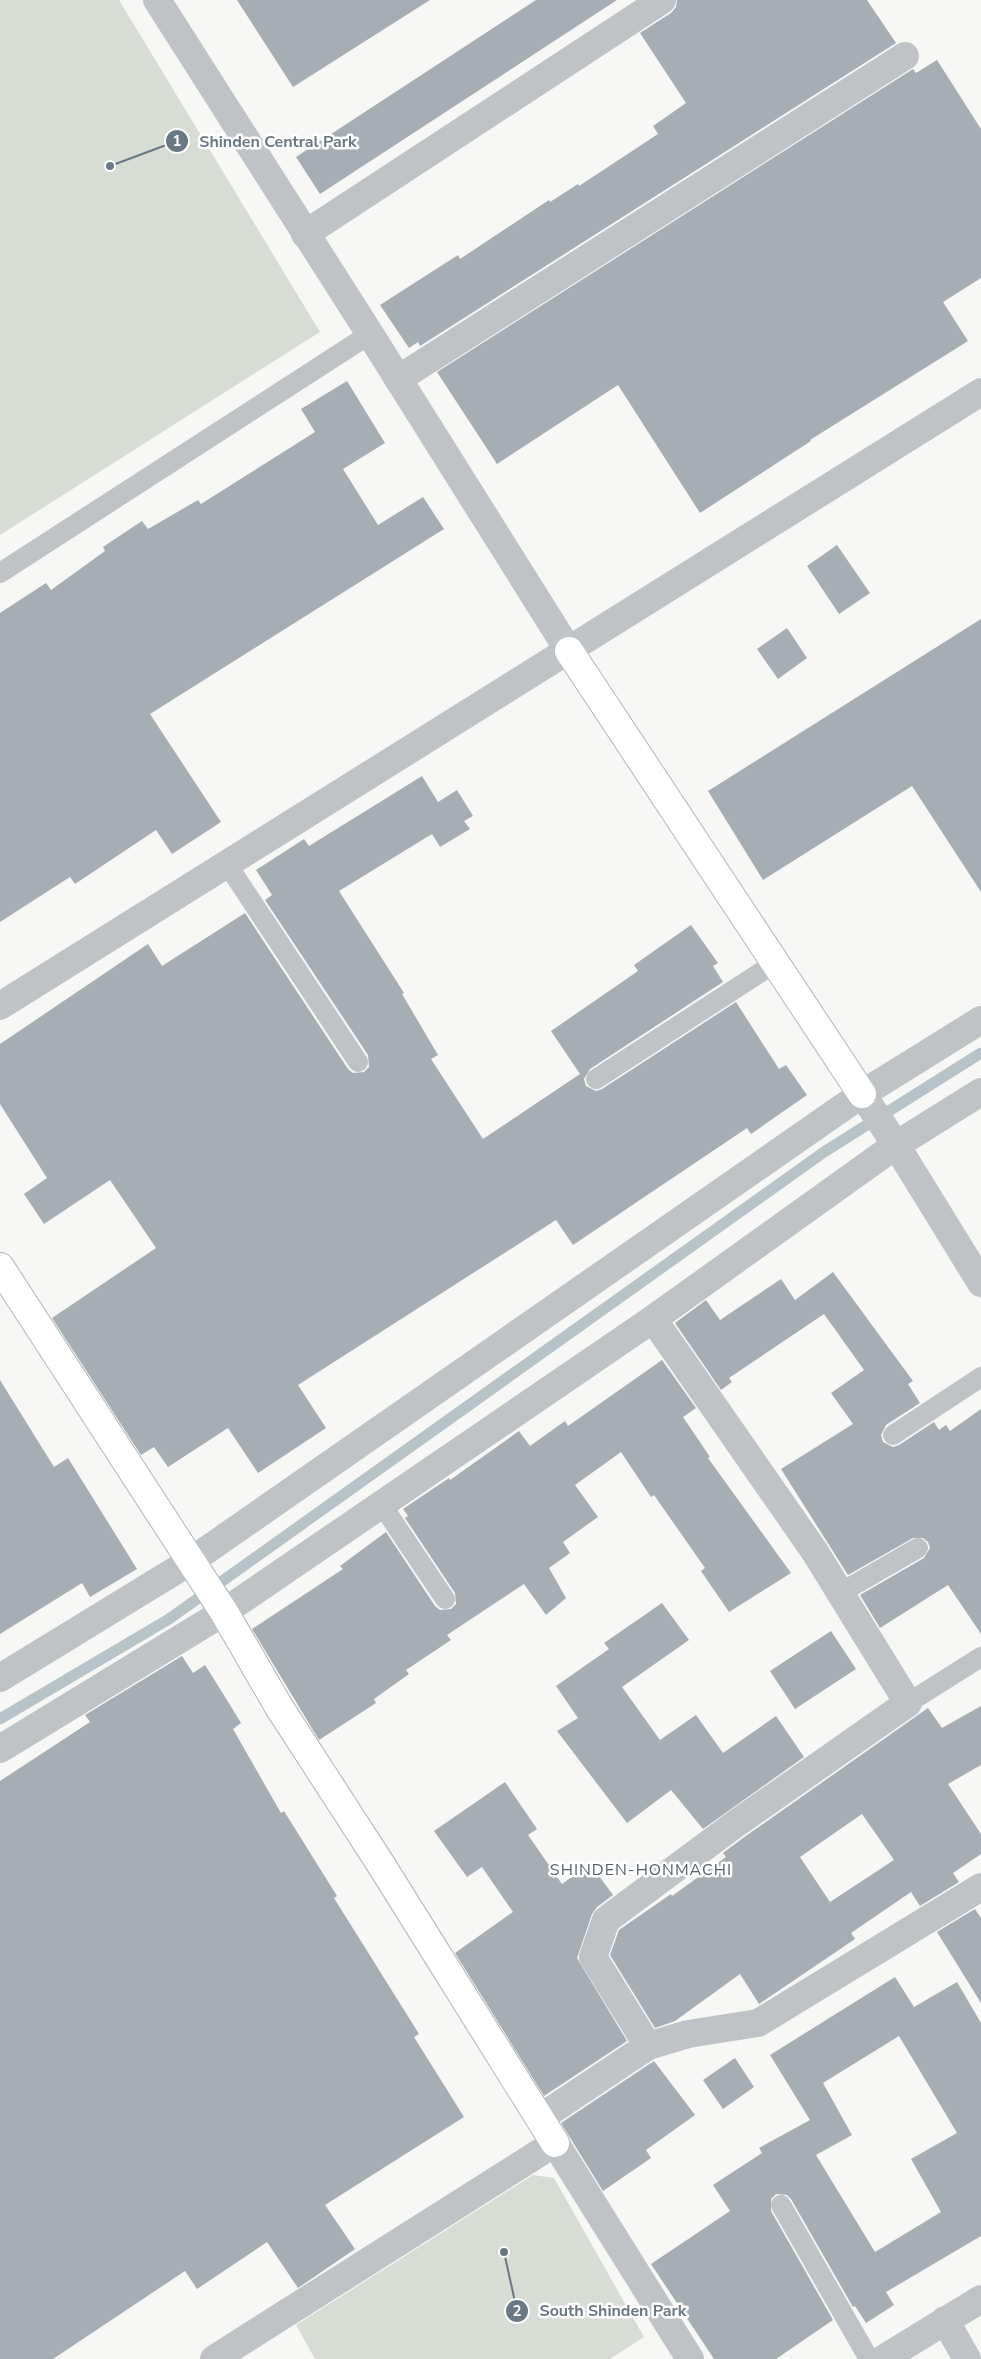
<svg xmlns="http://www.w3.org/2000/svg" width="981" height="2359" viewBox="0 0 981 2359" font-family="'Nunito Sans',sans-serif">
  <rect width="100%" height="100%" fill="#f7f7f5"/>
  <g fill="#d7dcd4">
    <polygon points="0,0 119,0 320,332 0,535"/>
    <polygon points="533,2175 554,2178 644,2337 610,2359 315,2359 296,2325"/>
  </g>
  <g fill="none" stroke-linecap="round" stroke-linejoin="round">
    <polyline stroke="#b8c3c7" stroke-width="11" points="0,1719 169,1619 824,1152 981,1053"/>
  </g>
  <g fill="#a7aeb3" fill-rule="evenodd">
    <polygon points="237,0 430,0 293,87"/>
    <polygon points="536,0 617,0 320,194 296,157"/>
    <polygon points="677,0 867,0 896,43 420,346 418,342 409,348 380,305 458,255 460,259 549,200 550,202 578,184 579,186 658,134 653,126 686,103 640,33 671,13 676,7"/>
    <polygon points="937,60 981,129 981,278 943,302 968,341 810,440 811,441 700,513 618,385 497,464 437,372 913,69 916,73"/>
    <polygon points="347,381 385,443 343,469 378,525 423,497 444,529 150,714 221,822 172,854 156,830 75,884 70,877 0,922 0,613 46,583 51,590 105,551 103,547 142,521 148,529 198,500 201,504 315,432 301,409"/>
    <polygon points="837,545 870,593 839,614 807,566"/>
    <polygon points="981,619 981,892 912,786 763,880 708,791"/>
    <polygon points="787,628 807,658 778,679 757,649"/>
    <polygon points="422,776 438,802 457,790 473,816 464,821 470,829 440,847 432,834 339,891 404,993 402,994 438,1055 431,1059 483,1139 580,1074 551,1031 638,971 634,965 691,925 718,963 713,966 723,982 590,1069 584,1079 586,1086 596,1091 602,1089 736,1002 779,1069 786,1065 807,1095 751,1134 747,1128 573,1245 556,1220 298,1385 326,1428 258,1473 228,1428 168,1467 154,1447 141,1455 52,1318 156,1248 110,1180 44,1224 24,1194 47,1178 0,1104 0,1044 148,944 162,966 245,913 348,1069 353,1073 364,1072 369,1067 368,1055 265,900 272,895 256,870 304,839 309,846"/>
    <polygon points="833,1272 913,1381 908,1384 920,1403 886,1425 881,1435 883,1442 893,1447 899,1445 934,1422 939,1430 946,1425 950,1431 981,1409 981,1634 948,1585 880,1628 860,1595 924,1558 930,1548 928,1542 923,1538 913,1538 848,1575 781,1469 853,1424 831,1393 864,1370 824,1314 729,1378 732,1382 721,1390 675,1323 706,1300 720,1320 781,1279 795,1300"/>
    <polygon points="662,1360 696,1408 683,1417 710,1457 708,1458 791,1573 729,1612 701,1571 705,1568 654,1495 651,1497 621,1452 575,1485 598,1517 563,1542 570,1553 549,1568 566,1598 546,1615 524,1584 447,1635 451,1640 406,1670 409,1674 374,1699 376,1703 319,1740 252,1629 343,1569 340,1566 386,1532 435,1606 440,1610 451,1609 456,1604 455,1593 405,1518 408,1516 403,1509 449,1478 450,1480 519,1431 530,1446 565,1421 568,1426"/>
    <polygon points="0,1380 54,1467 68,1458 137,1569 90,1597 82,1583 0,1634"/>
    <polygon points="662,1603 689,1640 622,1687 660,1740 696,1715 723,1753 776,1716 804,1757 703,1829 671,1790 627,1823 557,1731 578,1718 556,1686 609,1649 604,1643"/>
    <polygon points="831,1631 856,1669 795,1709 770,1671"/>
    <polygon points="182,1656 193,1673 205,1665 227,1700 241,1723 233,1729 281,1813 284,1811 337,1896 334,1898 419,2034 414,2037 464,2117 325,2205 355,2249 298,2288 267,2242 197,2289 185,2271 53,2359 0,2359 0,1781 90,1722 85,1715"/>
    <path d="M 981,1706 L 981,1765 L 948,1784 L 981,1834 L 981,1854 L 953,1873 L 959,1882 L 920,1906 L 911,1892 L 851,1933 L 855,1939 L 759,2004 L 740,1974 L 675,2021 L 655,2028 L 610,1955 L 619,1930 L 671,1894 L 672,1896 L 726,1857 L 723,1853 L 743,1838 L 928,1708 L 942,1728 ZM 862,1814 L 894,1860 L 830,1902 L 800,1857 Z"/>
    <polygon points="505,1782 537,1829 528,1835 562,1884 590,1864 613,1895 597,1907 592,1914 577,1958 627,2041 544,2096 455,1953 513,1912 482,1867 467,1877 434,1831"/>
    <polygon points="975,1909 981,1918 981,2003 937,1932"/>
    <path d="M 895,1977 L 914,2007 L 957,1982 L 981,2023 L 981,2236 L 886,2292 L 894,2305 L 866,2323 L 855,2306 L 853,2307 L 791,2199 L 787,2195 L 776,2194 L 771,2199 L 771,2211 L 833,2320 L 776,2359 L 714,2359 L 651,2264 L 730,2211 L 713,2185 L 762,2153 L 759,2148 L 810,2120 L 770,2055 ZM 899,2036 L 957,2133 L 911,2159 L 941,2212 L 875,2252 L 816,2155 L 852,2135 L 823,2083 Z"/>
    <polygon points="735,2058 754,2087 723,2109 703,2080"/>
    <polygon points="654,2061 695,2115 646,2150 651,2158 603,2191 561,2123"/>
  </g>
  <g fill="none" stroke-linecap="round" stroke-linejoin="round">
    <g stroke="#b1b7bb" stroke-width="30">
      <g id="secondary">
        <polyline points="569,651 862,1094"/>
        <polyline points="0,1267 224,1612 279,1707 380,1863 555,2143"/>
      </g>
    </g>
    <g stroke="#bfc3c6" stroke-width="20">
      <polyline points="0,573 370,334"/>
      <polyline points="227,864 358,1062"/>
      <polyline points="596,1079 775,963"/>
      <polyline points="893,1435 981,1377"/>
      <polyline points="382,1505 445,1599"/>
      <polyline points="840,1593 918,1548"/>
      <polyline points="908,1703 981,1657"/>
      <polyline points="781,2205 869,2359"/>
    </g>
    <g stroke="#bfc3c6" stroke-width="28">
      <polyline points="157,0 370,334 569,651"/>
      <polyline points="305,234 662,0"/>
      <polyline points="398,379 905,56"/>
      <polyline points="0,1006 981,392"/>
      <polyline points="862,1094 896,1145 981,1283"/>
      <polyline points="0,1678 191,1561 862,1094 981,1020"/>
      <polyline points="0,1749 224,1612 653,1319 896,1145 981,1092"/>
      <polyline points="648,2046 593,1957 606,1920 734,1825 908,1703 815,1552 653,1319"/>
      <polyline points="540,2118 648,2046 688,2034 758,2023 981,1887"/>
      <polyline points="945,2320 967,2359"/>
      <polyline points="214,2359 555,2143 690,2359"/>
      <polyline points="883,2359 981,2299"/>
    </g>
    <use href="#secondary" stroke="#fff" stroke-width="28"/>
  </g>
  <g text-anchor="middle" stroke-width="5" stroke-linejoin="round" paint-order="stroke">
    <g font-size="16" letter-spacing="1" fill="#566169" stroke="#fff">
      <text x="641" y="1875">SHINDEN-HONMACHI</text>
    </g>
  </g>
  <path fill="none" stroke="#697883" stroke-width="2" d="M110 166L177 141M504 2252L517 2311"/>
  <g fill="#697883" stroke="#fff" stroke-width="2">
    <circle cx="110" cy="166" r="5"/>
    <circle cx="504" cy="2252" r="5"/>
    <circle cx="177" cy="141" r="12"/>
    <circle cx="517" cy="2311" r="12"/>
  </g>
  <g font-size="15" text-anchor="middle" font-weight="bold" fill="#fff">
    <text x="177" y="146">1</text>
    <text x="517" y="2316">2</text>
  </g>
  <g font-size="16" text-anchor="middle" font-weight="bold" fill="#697883" stroke="#fff" stroke-width="5" stroke-linejoin="round" paint-order="stroke">
    <text x="278" y="147">Shinden Central Park</text>
    <text x="613" y="2316">South Shinden Park</text>
  </g>
</svg>
